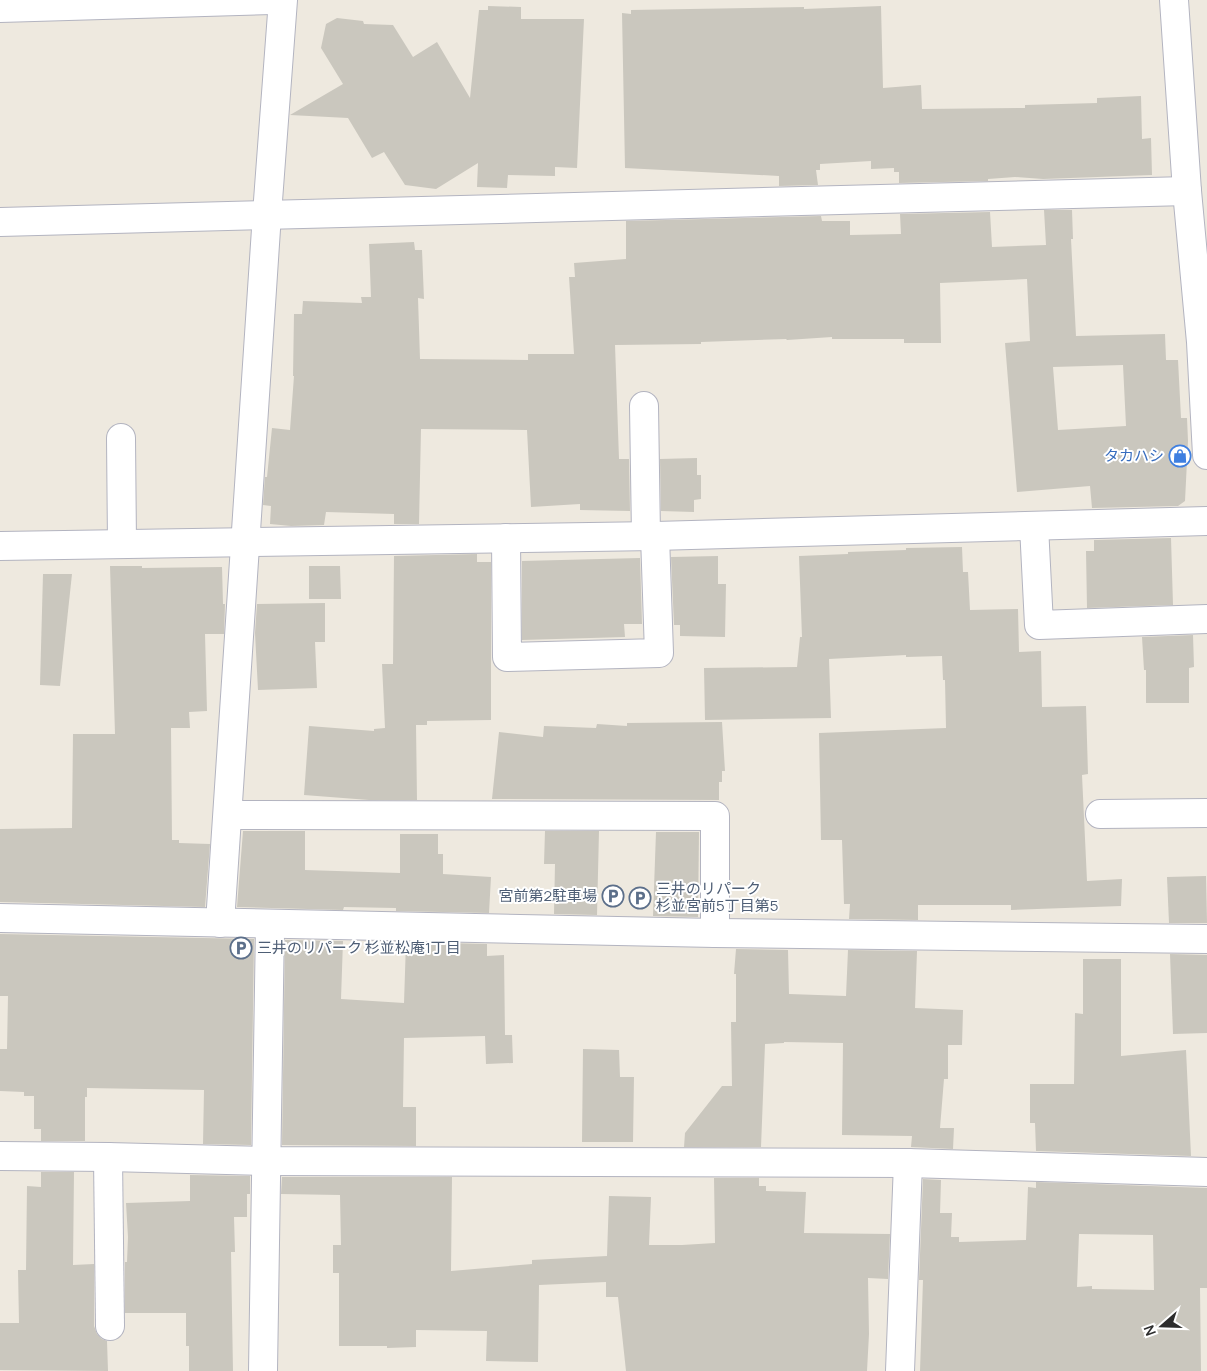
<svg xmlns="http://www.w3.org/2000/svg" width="1207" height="1371" viewBox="0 0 1207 1371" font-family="Manrope,'Noto Sans JP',sans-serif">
  <rect width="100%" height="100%" fill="#eee9df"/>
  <g fill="#cac7be" fill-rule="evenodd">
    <polygon points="488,6 521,7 521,19 584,19 577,168 555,167 555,176 508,175 507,188 477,187 478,163 436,189 405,185 384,152 372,158 348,118 290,115 343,84 321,48 326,24 337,18 363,21 364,24 393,25 413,57 437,42 470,98 479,10 488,10"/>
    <polygon points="881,6 883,88 921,85 922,109 1025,108 1025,105 1097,103 1097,98 1141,96 1142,139 1151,138 1152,175 1043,179 1015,177 988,179 988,181 899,183 899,172 894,172 894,168 871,169 871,161 820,164 820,170 816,170 818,185 779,186 779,176 625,168 622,13 631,14 631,10 804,7 804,9"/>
    <path d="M 1044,210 L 1072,210 L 1073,239 L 1071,239 L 1076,336 L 1165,334 L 1166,360 L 1178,360 L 1181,418 L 1187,418 L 1188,441 L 1185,501 L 1178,506 L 1092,508 L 1090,486 L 1017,492 L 1005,343 L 1030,341 L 1027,279 L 940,283 L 941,343 L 904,343 L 904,339 L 832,339 L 832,337 L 787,340 L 786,339 L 701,342 L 701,344 L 615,345 L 619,459 L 629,459 L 630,511 L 580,510 L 580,504 L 531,507 L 527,430 L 421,429 L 419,524 L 394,524 L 394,514 L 326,512 L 324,525 L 291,526 L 270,524 L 271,506 L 263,505 L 265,477 L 267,477 L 272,428 L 290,430 L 294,376 L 293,376 L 294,314 L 302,314 L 303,301 L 362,303 L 361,297 L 371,297 L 369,244 L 414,242 L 415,250 L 422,250 L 424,299 L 418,298 L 420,359 L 528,360 L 528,354 L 574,354 L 569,277 L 575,277 L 574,263 L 626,259 L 626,221 L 821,216 L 822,221 L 850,221 L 850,235 L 901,234 L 900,214 L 990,212 L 992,247 L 1046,245 ZM 1123,365 L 1126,426 L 1058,430 L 1053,367 Z"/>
    <polygon points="697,458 697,475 701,475 701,499 694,500 694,512 661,511 660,459"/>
    <polygon points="1171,538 1173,605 1087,608 1086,551 1094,551 1094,540"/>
    <polygon points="962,547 963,572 968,572 970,610 1018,609 1019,652 1041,651 1042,707 1086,706 1088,774 1082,775 1087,881 1122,879 1121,906 1011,910 1011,905 918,905 918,920 849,919 850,904 844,904 842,840 821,840 819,733 946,728 945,680 943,680 942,656 906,657 906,655 829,659 831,718 705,720 704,668 797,667 800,637 802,637 799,556 848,554 848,552 906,550 906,548"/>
    <polygon points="477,554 477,562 491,562 491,720 427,721 427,725 416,725 417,800 369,800 304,795 309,726 374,731 374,729 385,728 382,664 393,664 394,556"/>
    <polygon points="718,556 718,584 726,584 725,637 680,636 680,625 674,625 671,557"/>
    <polygon points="640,558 642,624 624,624 625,637 522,640 522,561"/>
    <polygon points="110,566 142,566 142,568 222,567 223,604 225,604 224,634 205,634 207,711 189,712 190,728 171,728 172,840 179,840 179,843 210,844 205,907 0,902 0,829 72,828 73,734 115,734"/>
    <polygon points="309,566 340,566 341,599 309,599"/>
    <polygon points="43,574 72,574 60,686 40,685"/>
    <polygon points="325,603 325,642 315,642 317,688 258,690 255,633 257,604"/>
    <polygon points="1193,635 1194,667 1189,668 1189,703 1146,703 1146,670 1144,670 1142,637"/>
    <polygon points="722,722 725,771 722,771 722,782 719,782 719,800 492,799 499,732 543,737 544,726 596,728 597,724 627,726 627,723"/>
    <polygon points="243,831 305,831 305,870 400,873 400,834 438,834 438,854 443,854 443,874 491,877 489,913 396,911 396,908 344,907 343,910 237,907"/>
    <polygon points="545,831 599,831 597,915 554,914 555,864 544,864"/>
    <polygon points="656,832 699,832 698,917 653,916"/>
    <polygon points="1206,876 1207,923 1169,923 1167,877"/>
    <polygon points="0,934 254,939 251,1145 203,1144 204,1090 87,1088 87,1097 85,1097 85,1141 41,1141 41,1129 34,1129 34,1096 24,1096 24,1092 0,1091 0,1049 7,1049 8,996 0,996"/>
    <polygon points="285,940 343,941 341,999 404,1003 406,942 487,944 487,956 504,955 505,1035 512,1035 513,1063 486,1064 485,1036 404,1038 403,1107 416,1107 416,1146 282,1145"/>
    <polygon points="736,949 788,950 789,994 846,996 848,950 917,951 915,1008 963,1010 962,1045 948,1045 948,1079 944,1079 940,1128 954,1128 953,1149 911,1147 912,1136 842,1135 843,1043 784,1042 784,1043 765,1044 761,1147 684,1147 685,1133 722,1086 732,1086 731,1022 736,1022 736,974 734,974"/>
    <polygon points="1170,954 1207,955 1207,1033 1173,1034"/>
    <polygon points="1083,959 1121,959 1121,1056 1186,1050 1191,1156 1036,1151 1035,1123 1030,1123 1030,1084 1074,1084 1075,1013 1083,1014"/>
    <polygon points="583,1049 619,1050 620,1077 634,1077 633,1142 582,1142"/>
    <polygon points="41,1172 74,1172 73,1265 94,1264 94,1326 97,1334 102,1339 107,1341 108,1371 0,1370 0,1323 19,1323 18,1270 26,1270 27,1186 41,1187"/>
    <polygon points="190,1175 250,1176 250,1194 247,1194 247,1217 234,1217 235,1252 231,1252 233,1371 189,1371 189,1346 186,1346 186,1313 125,1313 125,1262 127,1262 128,1237 126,1203 190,1201"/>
    <polygon points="282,1177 452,1177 451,1271 532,1264 532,1260 607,1256 609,1196 651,1197 649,1245 682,1245 715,1243 714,1178 759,1178 759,1186 766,1186 766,1191 806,1192 804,1233 890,1234 888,1279 868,1278 869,1334 867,1371 626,1371 618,1297 606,1297 606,1282 539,1285 538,1362 486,1361 487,1331 416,1330 416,1347 387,1348 387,1346 339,1346 339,1273 333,1273 333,1245 341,1245 340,1195 281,1194"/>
    <path d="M 923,1179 L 941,1180 L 940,1213 L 952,1213 L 951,1237 L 959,1237 L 959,1242 L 1026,1240 L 1028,1187 L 1036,1188 L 1036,1182 L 1207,1188 L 1207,1288 L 1200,1288 L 1201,1371 L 920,1371 L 923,1280 L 919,1280 ZM 1079,1234 L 1153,1235 L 1154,1290 L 1092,1289 L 1092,1286 L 1077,1287 Z"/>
  </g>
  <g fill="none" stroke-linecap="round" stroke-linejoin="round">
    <g stroke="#b3b4c0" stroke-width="30">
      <g id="minor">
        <polyline points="1174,0 1187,191 1201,342 1207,455"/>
        <polyline points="0,8 272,0"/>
        <polyline points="0,222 1187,191"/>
        <polyline points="644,406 646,536"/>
        <polyline points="121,438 122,544"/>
        <polyline points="1034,526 1039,625 1207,619"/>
        <polyline points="506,538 507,657 659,653 655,536"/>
        <polyline points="0,546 655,536 1207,521"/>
        <polyline points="1100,814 1207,813"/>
        <polyline points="228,815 715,816 715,933"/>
        <polyline points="0,918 715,933 1207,939"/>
        <polyline points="220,923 267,214 283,0"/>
        <polyline points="0,1156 108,1157 266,1161 908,1163 1207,1172"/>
        <polyline points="108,1157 110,1326"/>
        <polyline points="263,1371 270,924"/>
        <polyline points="900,1371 908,1163"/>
      </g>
    </g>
    <use href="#minor" stroke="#fff" stroke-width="28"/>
  </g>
  <defs>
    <g id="shop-ring" transform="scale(1.125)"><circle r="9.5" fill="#fff" stroke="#3f7fe0" stroke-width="1.5"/><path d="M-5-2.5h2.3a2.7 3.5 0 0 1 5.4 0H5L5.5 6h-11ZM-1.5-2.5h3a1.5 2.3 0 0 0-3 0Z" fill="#3f7fe0"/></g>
    <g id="parking-ring" transform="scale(1.125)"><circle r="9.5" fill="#fff" stroke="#5c6f8a" stroke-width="1.5"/><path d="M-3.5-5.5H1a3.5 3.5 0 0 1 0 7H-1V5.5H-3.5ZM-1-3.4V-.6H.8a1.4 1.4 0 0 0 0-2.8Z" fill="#5c6f8a"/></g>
  </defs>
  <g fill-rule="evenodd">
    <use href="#shop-ring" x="1180" y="456"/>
    <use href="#parking-ring" x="613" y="896"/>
    <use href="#parking-ring" x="640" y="898"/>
    <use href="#parking-ring" x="241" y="948"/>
  </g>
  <g text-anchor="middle" stroke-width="4" stroke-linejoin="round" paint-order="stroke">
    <g font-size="15" fill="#366cbe" stroke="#fff" text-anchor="end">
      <text x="1164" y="461">タカハシ</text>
    </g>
    <g font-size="15" fill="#4e5e75" stroke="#fff" text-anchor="start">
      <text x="656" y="894">三井のリパーク<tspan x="656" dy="17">杉並宮前5丁目第5</tspan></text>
      <text x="597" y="901" text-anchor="end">宮前第2駐車場</text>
      <text x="257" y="953">三井のリパーク 杉並松庵1丁目</text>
    </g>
  </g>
  <g transform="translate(1162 1326) rotate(250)" stroke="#ffffff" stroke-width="4" paint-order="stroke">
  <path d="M0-4L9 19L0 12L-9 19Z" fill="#2d2d2d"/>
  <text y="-8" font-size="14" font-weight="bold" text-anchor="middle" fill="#2d2d2d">N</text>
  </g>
</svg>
